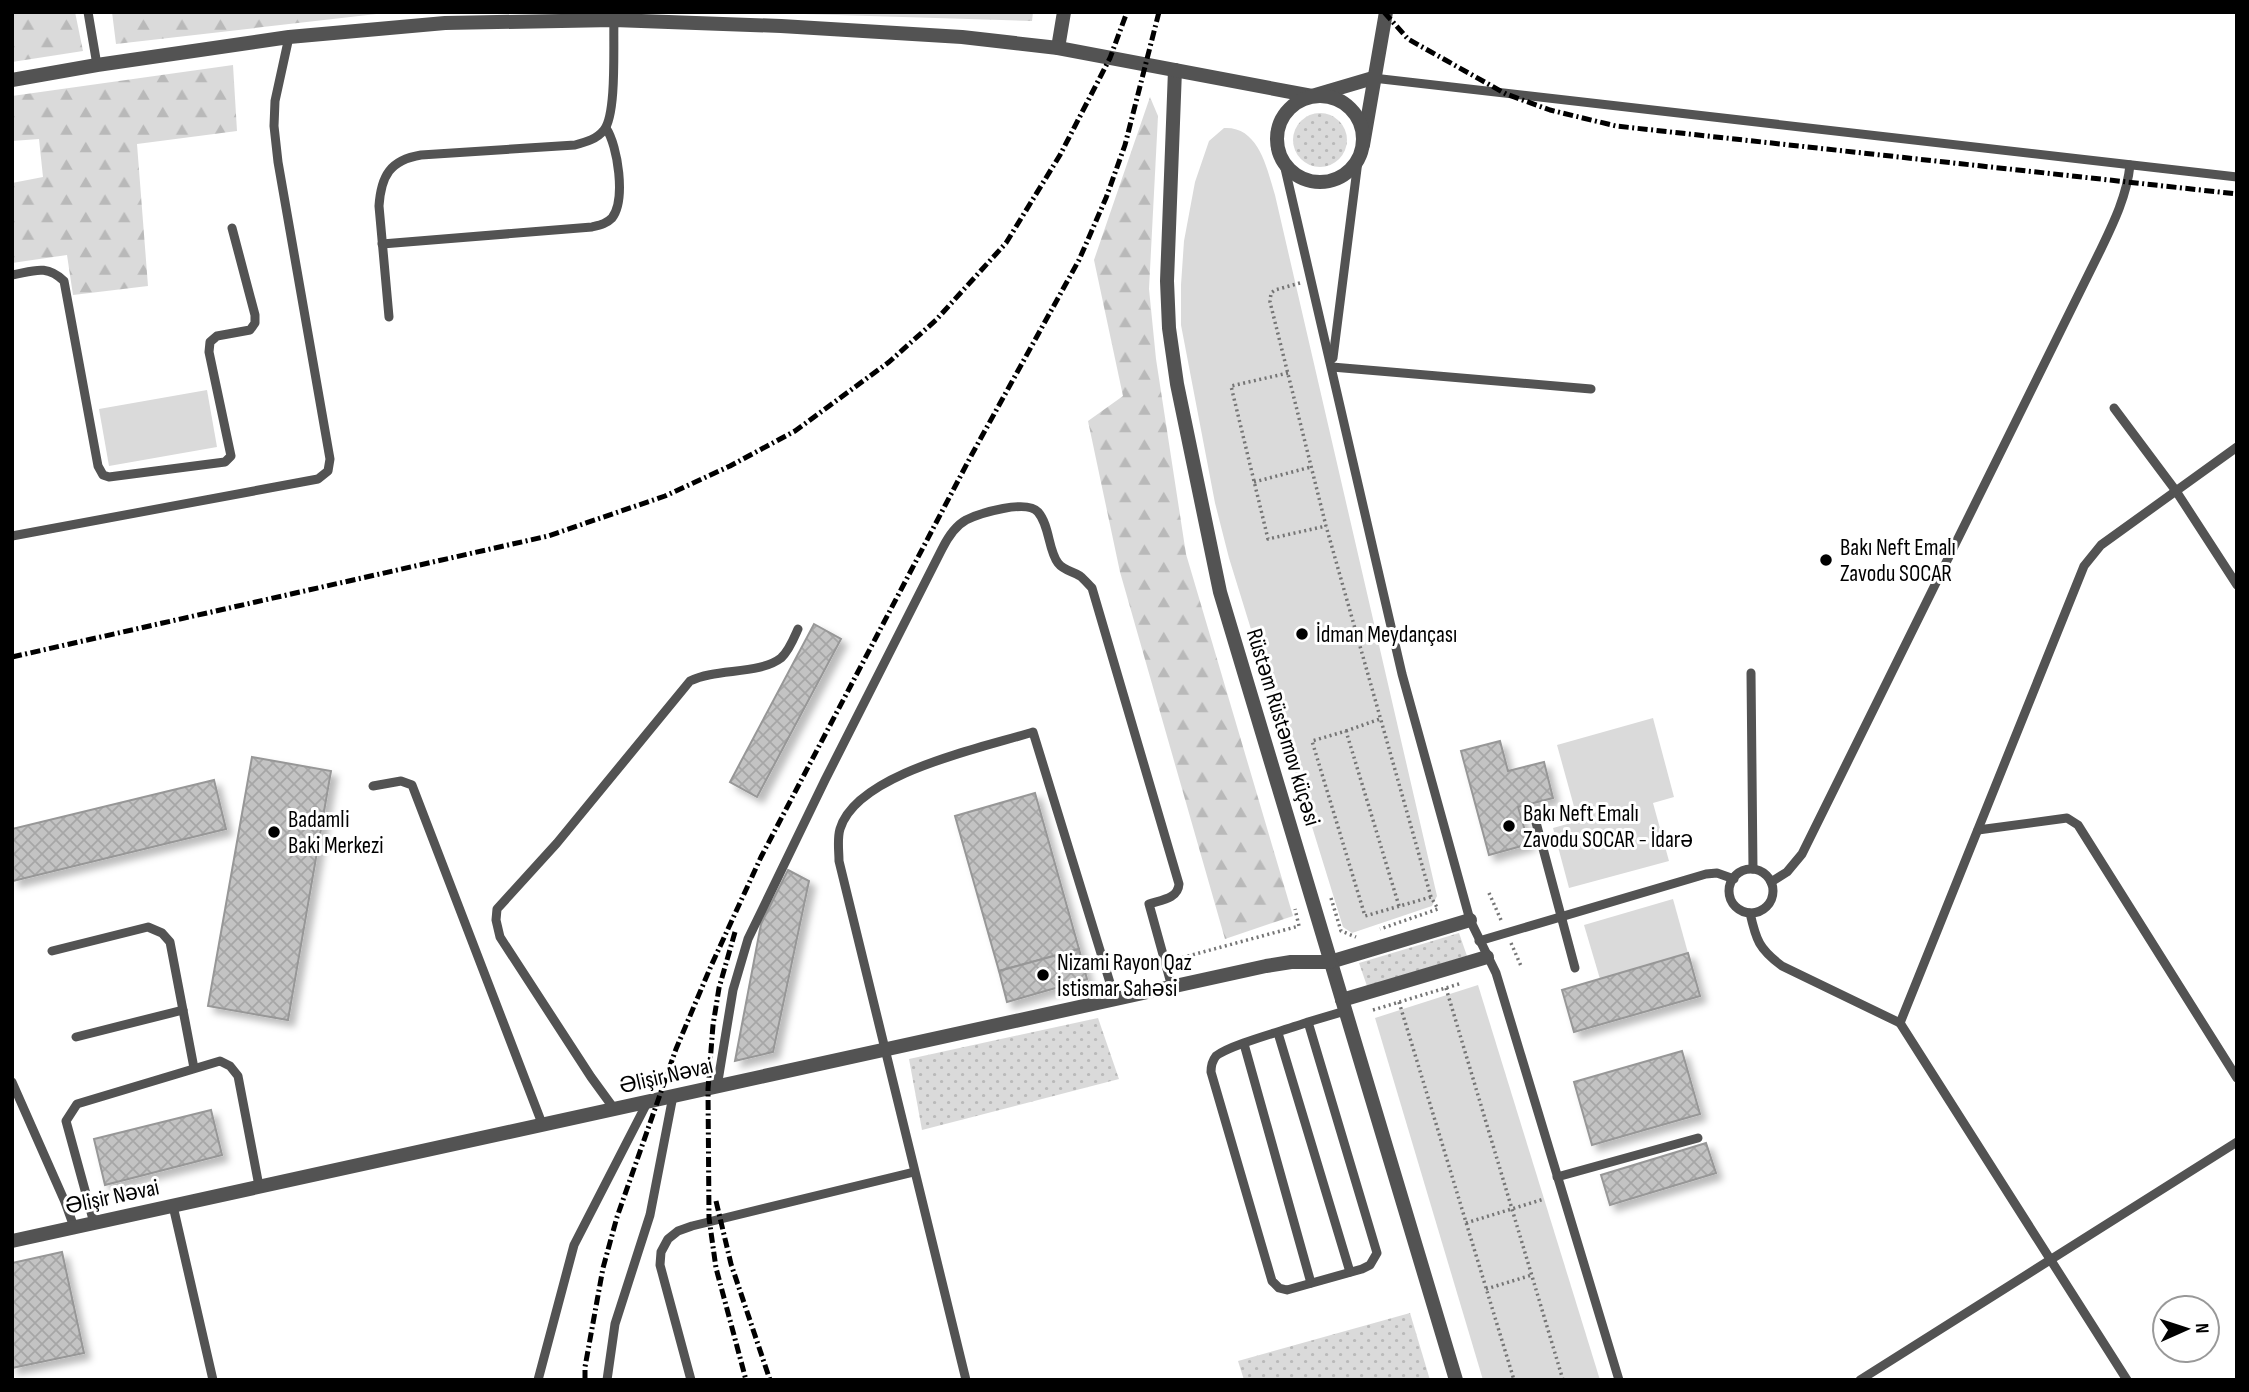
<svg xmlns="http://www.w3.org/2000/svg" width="2249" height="1392" viewBox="0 0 2249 1392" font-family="'Sofia Sans Condensed',sans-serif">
  <defs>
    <pattern id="grass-dots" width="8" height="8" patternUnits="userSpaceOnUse" patternTransform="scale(1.75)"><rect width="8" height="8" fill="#dadada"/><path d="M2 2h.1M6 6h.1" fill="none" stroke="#b9b9b9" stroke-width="1.8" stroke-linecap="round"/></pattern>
    <pattern id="forest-firs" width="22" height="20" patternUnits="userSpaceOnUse" patternTransform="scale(1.75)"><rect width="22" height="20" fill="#dadada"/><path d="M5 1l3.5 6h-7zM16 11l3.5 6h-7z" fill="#b9b9b9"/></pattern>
    <pattern id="building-cross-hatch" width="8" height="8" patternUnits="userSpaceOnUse" patternTransform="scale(1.75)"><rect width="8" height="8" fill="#c3c3c3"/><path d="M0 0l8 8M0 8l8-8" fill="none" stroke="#a6a6a6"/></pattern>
    <filter id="shadow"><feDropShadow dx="6" dy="6" stdDeviation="3.5" flood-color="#0004"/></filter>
  </defs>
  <rect width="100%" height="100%" fill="#fff"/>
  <g fill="url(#grass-dots)">
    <circle cx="1320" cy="140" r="27"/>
    <polygon points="1459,933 1467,956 1367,986 1359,963"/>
    <polygon points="1098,1018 1119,1079 922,1130 909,1059"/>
    <polygon points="1410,1313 1430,1380 1244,1380 1238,1361"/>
  </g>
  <g fill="url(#forest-firs)">
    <polygon points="12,12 75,12 83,51 12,62"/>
    <polygon points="112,12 394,12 116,44"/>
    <polygon points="738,12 1033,12 1032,21"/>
    <polygon points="233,65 237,131 137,144 148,286 73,295 67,255 12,263 12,183 43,177 39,139 12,141 12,96"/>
    <polygon points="1150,97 1158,116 1149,289 1156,359 1186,554 1293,916 1225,939 1120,572 1088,421 1123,396 1094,260"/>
  </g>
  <g fill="#dadada">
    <path d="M 1224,128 C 1259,126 1267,169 1275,195 L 1437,896 L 1432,906 L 1352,933 L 1343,927 L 1229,558 L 1215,503 L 1181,325 L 1181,285 L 1184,241 L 1195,182 L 1209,141 Z"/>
    <polygon points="207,390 217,447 109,466 99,409"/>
    <polygon points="1653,718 1674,797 1653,803 1669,861 1569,888 1553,828 1578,821 1557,745"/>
    <polygon points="1673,899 1688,953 1600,979 1584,925"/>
    <polygon points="1478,985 1600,1380 1483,1380 1375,1018"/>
  </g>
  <g fill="url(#building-cross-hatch)" stroke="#979797" stroke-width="2" filter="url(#shadow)">
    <polygon points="814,624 841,639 757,797 730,782"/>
    <polygon points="1500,741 1508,771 1544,762 1553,798 1518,807 1529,844 1489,855 1461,751"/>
    <polygon points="252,757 331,771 288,1020 208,1006"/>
    <polygon points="214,780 226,829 13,881 12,829"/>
    <polygon points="1035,793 1079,949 999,971 955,816"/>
    <polygon points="788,870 809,881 773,1052 735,1061 761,924"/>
    <polygon points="1079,949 1087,979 1007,1002 999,971"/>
    <polygon points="1688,953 1700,996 1574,1032 1562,990"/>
    <polygon points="1682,1051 1700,1114 1592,1145 1574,1082"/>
    <polygon points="211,1110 222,1155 105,1185 94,1139"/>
    <polygon points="1706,1143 1716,1173 1610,1205 1601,1175"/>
    <polygon points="62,1252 84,1353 12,1368 12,1263"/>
  </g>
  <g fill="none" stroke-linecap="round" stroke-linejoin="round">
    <g stroke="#757575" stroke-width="3.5" stroke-dasharray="2 3.5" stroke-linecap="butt">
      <polyline points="1300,283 1275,290 1271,293 1270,302 1326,526 1431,897 1438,909 1380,929"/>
      <polyline points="1288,373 1231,386 1268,539 1326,526"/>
      <polyline points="1254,482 1311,467"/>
      <polyline points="1346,731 1380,719"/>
      <polyline points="1489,893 1501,920"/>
      <polyline points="1331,898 1341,931 1356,937"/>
      <polyline points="1399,906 1346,731 1312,741 1365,916 1431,897"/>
      <polyline points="1511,943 1521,966"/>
      <polyline points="1177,959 1299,926 1295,909"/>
      <polyline points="1446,988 1563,1380"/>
      <polyline points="1399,1002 1514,1380"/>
      <polyline points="1373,1010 1462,983"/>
      <polyline points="1466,1223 1544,1199"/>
      <polyline points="1486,1289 1532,1275"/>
    </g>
    <g stroke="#535353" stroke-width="9">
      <polyline points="88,12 97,65"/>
      <polyline points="1373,78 2237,177"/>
      <polyline points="1284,164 1402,674 1470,920 1496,973 1619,1380"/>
      <path d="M 382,244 L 592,227 C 600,225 606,224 612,218 C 626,200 618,146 606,128"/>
      <path d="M 12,275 C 34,271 46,264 64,281 L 98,466 L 103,475 L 109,477 L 225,462 L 231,456 L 209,352 L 210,342 L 217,336 L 250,330 L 255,323 L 255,315 L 232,228"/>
      <path d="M 389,317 L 379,206 C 381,176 390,160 421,155 L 575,145 C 586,142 597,139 604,130 C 617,114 613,43 614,20"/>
      <polyline points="1333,358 1358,161"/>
      <polyline points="1332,367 1591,389"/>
      <polyline points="2114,408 2176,491 2237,585"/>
      <polyline points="12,536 318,479 328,471 330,459 278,162 274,126 275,101 289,37"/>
      <polyline points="1751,673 1753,869"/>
      <polyline points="373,786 401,781 412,785 543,1126"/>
      <polyline points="1534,815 1575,968"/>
      <polyline points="1978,830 2067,818 2078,825 2237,1078"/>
      <circle cx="1751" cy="891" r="22"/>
      <path d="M 1771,882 L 1787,872 L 1802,854 L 2101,249 C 2114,222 2127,195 2130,165"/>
      <path d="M 1750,913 C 1756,940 1759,949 1782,966 L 1900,1023"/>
      <polyline points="1479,941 1706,874 1717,873 1734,879"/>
      <polyline points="52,951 148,927 162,933 170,942 194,1068"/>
      <path d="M 1308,1022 C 1287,1030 1231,1044 1216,1056 C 1212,1061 1211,1066 1211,1072 L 1272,1281 L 1279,1288 L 1287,1290 L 1362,1269 L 1370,1265 L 1377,1253 L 1308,1022 L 1345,1011"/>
      <polyline points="1278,1033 1350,1272"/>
      <polyline points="76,1037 183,1010"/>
      <polyline points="1244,1044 1311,1283"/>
      <polyline points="12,1082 65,1202 74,1227"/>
      <path d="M 717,1087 L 733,990 L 748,939 L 825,780 L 942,549 C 947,539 955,526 966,520 C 980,513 1027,499 1038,512 C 1050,526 1048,550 1058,563 C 1064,571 1073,571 1080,576 C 1084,579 1088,584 1092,588 L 1179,884 C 1178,899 1161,900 1149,904 L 1172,987"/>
      <path d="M 615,1110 L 591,1077 L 500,937 L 496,920 L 497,909 L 557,843 L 690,681 C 716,668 759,675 781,658 C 789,651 794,638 798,629"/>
      <polyline points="1557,1177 1698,1138"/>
      <polyline points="173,1206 213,1380"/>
      <polyline points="94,1223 66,1121 77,1104 220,1061 230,1066 238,1076 259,1186"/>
      <polyline points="538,1380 574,1245 647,1103"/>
      <polyline points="607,1380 615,1324 650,1215 673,1096"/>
      <polyline points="691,1380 660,1265 661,1252 668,1239 678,1231 692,1226 914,1172"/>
      <path d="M 966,1380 L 839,861 C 839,851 837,839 840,829 C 857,773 982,748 1033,732 L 1115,999"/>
      <polyline points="1860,1380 2237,1142"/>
      <polyline points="2127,1380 1900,1023 2084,566 2101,545 2237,447"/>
    </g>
    <g stroke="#535353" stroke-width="14">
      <polyline points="1058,48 1064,12"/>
      <polyline points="1312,96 1373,78"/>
      <polyline points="1363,145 1386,12"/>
      <polyline points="1330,962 1470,920"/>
      <polyline points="1342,1000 1487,957"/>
    </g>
    <g stroke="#535353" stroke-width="14">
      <polyline points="1175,70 1167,281 1169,328 1177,384 1220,592 1456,1380"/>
      <polyline points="12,80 97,65 289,37 445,23 614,20 781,26 962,37 1058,48 1312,96"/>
      <circle cx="1320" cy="139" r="43"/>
      <polyline points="12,1241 1266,966 1291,962 1330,962"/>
    </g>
    <g stroke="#000" stroke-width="5" stroke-dasharray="10 3.5 2 3.5" stroke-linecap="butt">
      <polyline points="1384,12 1408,39 1506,94 1550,110 1616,126 2237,194"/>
      <polyline points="12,657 548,536 665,496 730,466 795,431 889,362 936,320 1006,243 1060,155 1110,58 1127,12"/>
      <polyline points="735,932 719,988 713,1025 708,1089 709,1218 716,1268 746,1380"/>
      <polyline points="716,1201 731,1264 770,1380"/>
      <polyline points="585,1380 585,1367 603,1268 617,1217 676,1049 711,966 761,857 971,456 1079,260 1106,198 1125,145 1159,12"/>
    </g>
  </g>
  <g fill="#000" stroke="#fff" stroke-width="2.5">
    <circle cx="1826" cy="560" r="7"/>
    <circle cx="1302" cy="634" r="7"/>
    <circle cx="1509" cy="826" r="7"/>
    <circle cx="274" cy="832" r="7"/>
    <circle cx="1043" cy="975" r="7"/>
  </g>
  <g text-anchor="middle" stroke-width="6" stroke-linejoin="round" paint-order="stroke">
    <g font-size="23" fill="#000" stroke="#fff" text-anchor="start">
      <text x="1840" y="555">Bakı Neft Emalı<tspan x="1840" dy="26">Zavodu SOCAR</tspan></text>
      <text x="1316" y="642">İdman Meydançası</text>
      <text x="1523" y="821">Bakı Neft Emalı<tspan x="1523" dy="26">Zavodu SOCAR - İdarə</tspan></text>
      <text x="288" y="827">Badamli<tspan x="288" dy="26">Baki Merkezi</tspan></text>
      <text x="1057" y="970">Nizami Rayon Qaz<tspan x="1057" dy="26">İstismar Sahəsi</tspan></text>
    </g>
    <g font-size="23" fill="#000" stroke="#fff">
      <text transform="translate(1284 727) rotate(73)" y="8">Rüstəm Rüstəmov küçəsi</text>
      <text transform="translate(666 1075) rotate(-13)" y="8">Əlişir Nəvai</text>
      <text transform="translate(112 1196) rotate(-12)" y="8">Əlişir Nəvai</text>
    </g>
  </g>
  <rect width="2249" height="1392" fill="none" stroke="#000000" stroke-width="28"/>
  <g transform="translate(2186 1329) rotate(87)"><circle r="33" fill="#ffffff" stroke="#999999" stroke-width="2"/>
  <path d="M0-5L12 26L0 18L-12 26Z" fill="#000000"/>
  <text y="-10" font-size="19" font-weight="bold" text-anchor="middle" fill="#000000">N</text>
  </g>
</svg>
